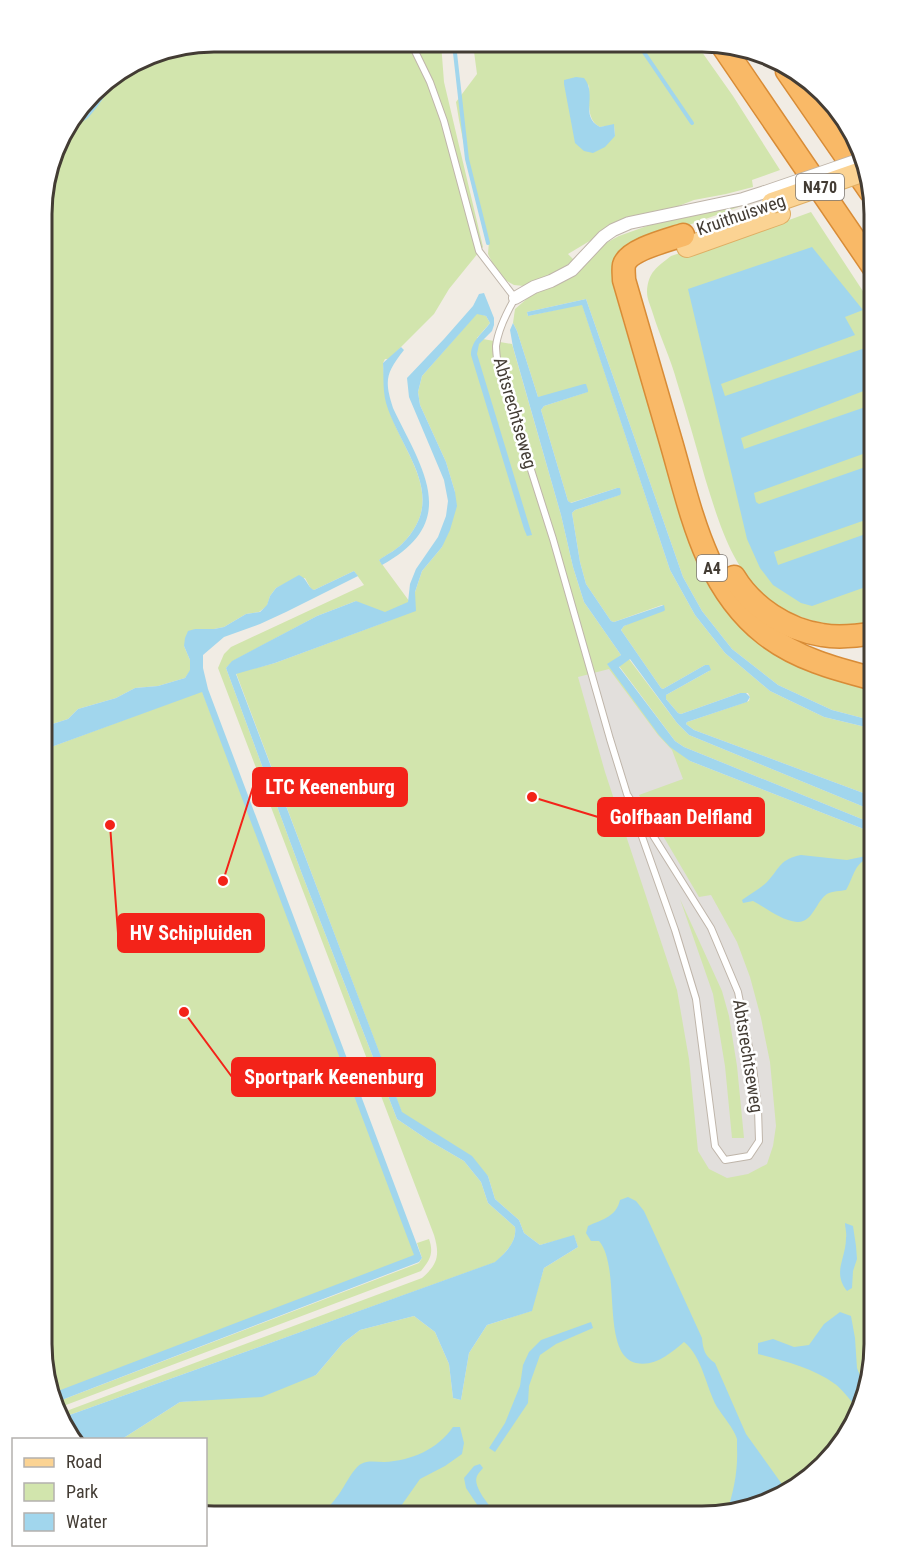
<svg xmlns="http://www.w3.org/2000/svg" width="916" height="1558" viewBox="0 0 916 1558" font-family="'Roboto Condensed',sans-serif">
  <rect width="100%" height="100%" fill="#f1ece4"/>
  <g fill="#d2e5ad" fill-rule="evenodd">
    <path d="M 215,42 L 441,43 L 444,82 L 483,247 L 449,289 L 434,314 L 389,359 L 385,359 L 383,363 C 384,376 387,406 392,418 C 410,462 445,501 402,544 C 395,551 386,555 379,560 L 415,609 L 415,592 L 422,571 L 442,547 L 455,492 L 446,462 L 420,405 L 418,392 L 422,376 L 477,313 L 486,316 L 490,323 L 477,338 L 512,344 L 561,515 L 573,567 L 584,602 L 621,655 L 608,665 L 690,761 L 874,833 L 874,1355 L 838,1449 L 757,1507 L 701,1516 L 206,1515 L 206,1440 L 122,1439 L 180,1402 L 216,1399 L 316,1375 L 343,1343 L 360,1330 L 414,1316 L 435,1332 L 449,1364 L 453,1398 L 461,1400 L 469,1353 L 487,1325 L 531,1311 L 544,1268 L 578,1247 L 574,1236 L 540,1245 L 524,1233 L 519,1220 L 495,1199 L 488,1176 L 402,1113 L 236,673 L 275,663 L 388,621 L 356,601 L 317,616 L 233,661 L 226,668 L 302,874 L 397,1119 L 428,1140 L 464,1161 L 481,1182 L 488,1203 L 515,1227 C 517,1242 506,1252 496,1262 L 64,1417 L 61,1413 L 422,1278 C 438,1264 440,1255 434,1235 L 218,668 L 224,654 L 231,647 L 364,585 L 354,571 L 314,590 L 311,589 L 305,578 L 291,581 L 276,588 L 270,596 L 267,606 L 259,612 L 246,614 L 224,627 L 214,629 L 195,629 L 184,646 L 190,660 L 190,671 L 185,678 L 158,686 L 135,688 L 116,698 L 78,709 L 68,719 L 43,727 L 43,193 L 60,138 L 101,85 L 149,55 Z"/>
    <path d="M 473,44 L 697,45 L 733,96 L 780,170 L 752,180 L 753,187 L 726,194 L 694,200 L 593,239 L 568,254 L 574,260 L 554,275 L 536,280 L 524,286 L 514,285 L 505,280 L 494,266 L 488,254 L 489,241 C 477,195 463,149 456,102 L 477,74 ZM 589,84 C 590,100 585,119 600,127 L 614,125 L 615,136 L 575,143 Z"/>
    <polygon points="747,204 650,239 613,267 623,321 699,560 845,683 874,690 874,721 832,710 778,685 732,649 702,611 683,577 586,299 527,312 528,316 582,304 670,570 695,615 725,653 770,691 824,717 874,729 874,797 694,730 686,724 687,722 749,701 750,697 748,693 740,693 681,714 678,713 666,699 666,695 709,671 705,665 663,689 661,688 621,630 624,626 664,606 662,605 614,622 611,621 586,584 580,562 572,513 575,510 619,495 617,488 570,503 568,501 541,410 544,406 587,392 538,397 517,331 513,323 515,309 536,291 567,280 604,244 619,236 661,221"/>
    <path d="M 811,212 L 874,308 L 874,623 C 854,628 831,626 811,620 C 742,601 724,540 705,478 C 696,446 687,414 677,382 C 671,359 660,337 653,314 C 651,307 647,299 647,292 C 648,272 657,267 671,256 L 787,217 L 789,220 Z"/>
    <polygon points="629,659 677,723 689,735 874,811 874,824 684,747 675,741 619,666"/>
    <polygon points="202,691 420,1256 52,1400 42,1343 43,750"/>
    <path d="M 429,1239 C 434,1253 430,1260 421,1271 L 58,1408 L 54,1403 L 419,1263 L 422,1258 L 417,1243 Z"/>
  </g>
  <path fill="#e2dfdc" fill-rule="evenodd" d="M 609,669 L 658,735 L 672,750 L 683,779 L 639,795 L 699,897 L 711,895 L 737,942 L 750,977 L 761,1018 L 770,1062 L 776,1126 L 773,1146 L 767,1164 L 748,1174 L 727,1178 L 709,1169 L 698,1151 L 689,1059 L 677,990 L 605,772 L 578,677 ZM 680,899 L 722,991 L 729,1016 L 737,1066 L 744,1138 L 732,1138 L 725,1066 L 713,994 Z"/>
  <g fill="#a1d6ed">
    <path d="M 122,72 L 97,107 L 88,118 L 79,124 L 66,145 L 56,150 C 64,124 82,114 99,95 C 107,87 112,78 122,72 Z"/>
    <path d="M 576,77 L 584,78 C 598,95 579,116 600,127 L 614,124 L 615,136 L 605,147 L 593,153 L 584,151 L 575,143 L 564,84 L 564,80 Z"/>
    <polygon points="812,247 863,310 845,317 855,335 721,384 725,396 874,345 874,387 741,438 744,449 874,404 874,450 754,493 756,502 759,504 874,464 874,517 774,552 778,565 874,531 874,584 812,606 801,603 773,585 760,568 747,539 688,289"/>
    <path d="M 484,293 L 494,318 L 494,325 L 492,331 L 479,344 L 477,354 L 532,535 L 527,536 L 524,529 L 471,355 C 471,341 482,334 490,323 L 486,316 L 477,314 L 422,376 L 418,392 L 420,405 L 446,462 L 455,492 L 457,506 L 450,530 L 442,547 L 422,571 L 415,592 L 416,611 L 275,663 L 236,674 L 402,1112 L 472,1156 L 488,1176 L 495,1199 L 519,1220 L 524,1233 L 540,1245 L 574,1235 L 578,1247 L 544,1268 L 532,1311 L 487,1325 L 469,1353 L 461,1400 L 453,1398 L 449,1364 L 435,1332 L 414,1316 L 360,1330 L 343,1343 L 316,1375 L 262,1397 L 180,1402 L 122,1439 L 80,1439 L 64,1417 L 495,1262 C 506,1252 517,1242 515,1227 L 488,1203 L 481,1182 L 464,1161 L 428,1140 L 397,1119 L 302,874 L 226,668 L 232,661 L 317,616 L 356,601 L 385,612 L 408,602 L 410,584 L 416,569 L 438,537 L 446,516 L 448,501 L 444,480 L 409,397 L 407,378 L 444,339 L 473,306 L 479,294 Z"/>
    <polygon points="586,299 683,577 702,611 732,649 778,685 832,710 874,721 874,729 824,717 770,691 725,653 695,615 670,570 582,305 528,316 527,312"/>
    <polygon points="513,323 517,331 538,397 584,384 586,384 588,390 588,392 544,406 541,410 568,501 571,503 617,488 620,488 621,493 620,495 575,510 572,513 580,562 586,584 611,621 614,622 664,605 665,610 664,611 624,626 621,630 661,688 663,689 705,665 709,665 711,670 709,671 666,695 666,699 678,713 681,714 740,693 746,693 750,697 747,702 687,722 686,724 694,730 874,797 874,811 689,735 677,723 630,659 619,667 675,741 684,747 874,824 874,833 690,761 670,747 659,735 607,664 621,655 584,602 573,567 561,515 513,347 510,330"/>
    <path d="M 401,347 L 404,350 C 386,373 384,380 393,408 C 422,469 462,521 382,565 L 379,560 C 386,555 396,550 402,544 C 448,498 405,456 388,409 C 382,393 384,378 383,363 Z"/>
    <path d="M 354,571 L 358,576 L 286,612 L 260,624 L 224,637 L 203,655 L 203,668 L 208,689 L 422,1258 L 419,1262 L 54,1403 L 50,1394 L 414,1255 L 202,692 L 43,750 L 43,727 L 68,719 L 78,709 L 116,698 L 135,688 L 158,686 L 185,678 L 190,670 L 190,660 L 184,646 L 185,638 L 188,631 L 195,629 L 214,629 L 224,627 L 246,614 L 260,612 L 267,605 L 270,596 L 276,588 L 299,575 C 308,579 307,587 314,590 Z"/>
    <path d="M 801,855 L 847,860 L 866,856 L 867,859 C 854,864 853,879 846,890 C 841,891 832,891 827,894 C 816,901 813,923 797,922 C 782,921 766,908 753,901 L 743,903 L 742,900 C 750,894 760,889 767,882 C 780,868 780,859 801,855 Z"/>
    <path d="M 628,1197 L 636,1201 L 644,1211 L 702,1338 C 703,1350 705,1356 715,1363 L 746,1434 L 784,1487 L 757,1507 L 727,1512 C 734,1490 738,1470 737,1448 C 737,1445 737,1442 737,1439 C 734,1429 723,1416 717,1407 C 706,1387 702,1356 684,1342 C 671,1353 655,1367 636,1363 C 600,1354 622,1268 599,1241 L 591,1241 L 586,1233 L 588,1226 C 603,1219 616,1217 620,1200 Z"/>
    <path d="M 845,1223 L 853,1226 L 856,1246 L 857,1259 L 853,1271 L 852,1288 L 847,1291 C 832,1272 846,1259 846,1238 C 847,1233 845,1228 845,1223 Z"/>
    <path d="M 840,1312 L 851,1316 L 855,1338 L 857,1368 L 863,1383 L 855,1405 C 848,1398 842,1389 835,1384 C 813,1368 784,1361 758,1354 L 758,1343 L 773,1339 L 794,1347 L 809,1345 L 824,1324 Z"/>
    <polygon points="591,1322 593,1328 556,1344 540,1355 529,1386 528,1403 495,1452 489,1448 505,1423 520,1386 523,1365 529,1352 541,1340"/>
    <path d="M 453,1427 L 460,1427 L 464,1443 L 462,1454 L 445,1466 L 420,1479 L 401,1506 L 397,1515 L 319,1515 C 325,1510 332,1504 336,1498 C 344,1489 352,1469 361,1464 C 368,1460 376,1462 384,1462 C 411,1461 438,1449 453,1427 Z"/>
    <path d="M 480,1464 L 483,1468 C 481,1471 478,1473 477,1476 C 472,1487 491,1507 497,1515 L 484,1515 L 466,1488 L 464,1478 L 474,1466 Z"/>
  </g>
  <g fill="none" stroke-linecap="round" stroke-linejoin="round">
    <g stroke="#a1d6ed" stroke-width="4">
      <polyline points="454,44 467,159 488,243"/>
      <polyline points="639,45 692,123"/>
    </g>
    <g stroke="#bfb5aa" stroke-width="8">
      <path id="lane" d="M 411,43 L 430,82 L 444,121 L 479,251 L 515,298 C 507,312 498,330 496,346 C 496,352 497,359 498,366 L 553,539 L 610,739 L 627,794 L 675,930 L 696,999 L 715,1146 L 725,1160 L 749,1156 L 759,1141 L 758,1109 L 753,1067 L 738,992 L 711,928 L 627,794"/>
    </g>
    <g stroke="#bfb5aa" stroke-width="14">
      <polyline id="street" points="515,298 534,287 551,281 572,270 603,237 613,230 629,223 743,199 765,192"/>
    </g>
    <g stroke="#dfae64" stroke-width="22">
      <polyline id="primary" points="687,247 780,214"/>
    </g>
    <g stroke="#d88c37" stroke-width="25">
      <g id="highway">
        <polyline points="722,45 874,268"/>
        <polyline points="787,71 870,191"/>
        <path d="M 683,235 C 668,240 628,250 624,265 C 623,270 624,275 624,280 C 640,334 655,388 671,442 C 691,511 705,587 765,634 C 797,659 836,669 874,679"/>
        <path d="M 734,577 C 752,607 787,630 822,635 C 839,638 857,636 874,633"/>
      </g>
    </g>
    <use href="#lane" stroke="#fff" stroke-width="6"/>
    <use href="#street" stroke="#fff" stroke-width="12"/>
    <use href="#primary" stroke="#fbd393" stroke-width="20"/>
    <use href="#highway" stroke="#f9b967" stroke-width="22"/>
    <g stroke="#bfb5aa" stroke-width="14" stroke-linecap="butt">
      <polyline id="street-bridge" points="765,192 864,158"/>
    </g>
    <g stroke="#dfae64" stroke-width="22" stroke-linecap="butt">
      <polyline id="primary-bridge" points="772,203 867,170"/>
    </g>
    <use href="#street-bridge" stroke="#fff" stroke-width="12"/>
    <use href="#primary-bridge" stroke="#fbd393" stroke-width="20"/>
  </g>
  <g text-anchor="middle" stroke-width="5" stroke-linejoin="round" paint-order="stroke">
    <g fill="#fff" stroke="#7b7671" stroke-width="1.5">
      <rect x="796" y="174" width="48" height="26" rx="4.5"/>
      <rect x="697" y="555" width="30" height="26" rx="4.5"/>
    </g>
    <g font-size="16" font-weight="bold" fill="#433c34">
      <text x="820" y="193">N470</text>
      <text x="712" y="574">A4</text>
    </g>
    <g font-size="18" fill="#433c34" stroke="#fff">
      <text transform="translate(741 215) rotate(-19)" y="6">Kruithuisweg</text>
      <text transform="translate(515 413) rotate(74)" y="6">Abtsrechtseweg</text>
      <text transform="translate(748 1056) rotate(81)" y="6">Abtsrechtseweg</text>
    </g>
  </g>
  <path d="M0 0H916V1558H0ZM214 52H702A162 162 0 0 1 864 214V1344A162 162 0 0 1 702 1506H214A162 162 0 0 1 52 1344V214A162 162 0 0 1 214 52Z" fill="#fff" fill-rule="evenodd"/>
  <path fill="none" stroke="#433c34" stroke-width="3" d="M214 52H702A162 162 0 0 1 864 214V1344A162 162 0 0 1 702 1506H214A162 162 0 0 1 52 1344V214A162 162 0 0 1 214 52Z"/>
  <path fill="none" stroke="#f32319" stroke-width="2" d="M223 881L253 787M532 797L598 817M110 825L118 933M184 1012L232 1077"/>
  <g fill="#f32319" stroke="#fff" stroke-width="2">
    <circle cx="223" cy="881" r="6"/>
    <circle cx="532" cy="797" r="6"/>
    <circle cx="110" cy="825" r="6"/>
    <circle cx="184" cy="1012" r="6"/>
  </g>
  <g fill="#f32319" stroke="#f32319" stroke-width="2">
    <rect x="253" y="768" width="154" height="38" rx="6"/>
    <rect x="598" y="798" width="166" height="38" rx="6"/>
    <rect x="118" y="914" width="146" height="38" rx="6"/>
    <rect x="232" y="1058" width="203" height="38" rx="6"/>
  </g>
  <g font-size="20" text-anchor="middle" font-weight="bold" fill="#fff">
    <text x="330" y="794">LTC Keenenburg</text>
    <text x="681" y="824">Golfbaan Delfland</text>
    <text x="191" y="940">HV Schipluiden</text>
    <text x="334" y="1084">Sportpark Keenenburg</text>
  </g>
  <rect x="12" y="1438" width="195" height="108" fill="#ffffff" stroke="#b4b1ae" stroke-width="1.5"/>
  <rect x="24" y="1458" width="30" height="9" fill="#fbd393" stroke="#b4b1ae" stroke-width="1.5"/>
  <text x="66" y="1468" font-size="18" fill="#433c34">Road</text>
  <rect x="24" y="1483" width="30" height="18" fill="#d2e5ad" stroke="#b4b1ae" stroke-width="1.5"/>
  <text x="66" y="1498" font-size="18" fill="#433c34">Park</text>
  <rect x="24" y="1513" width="30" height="18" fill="#a1d6ed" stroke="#b4b1ae" stroke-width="1.5"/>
  <text x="66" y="1528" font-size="18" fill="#433c34">Water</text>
</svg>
